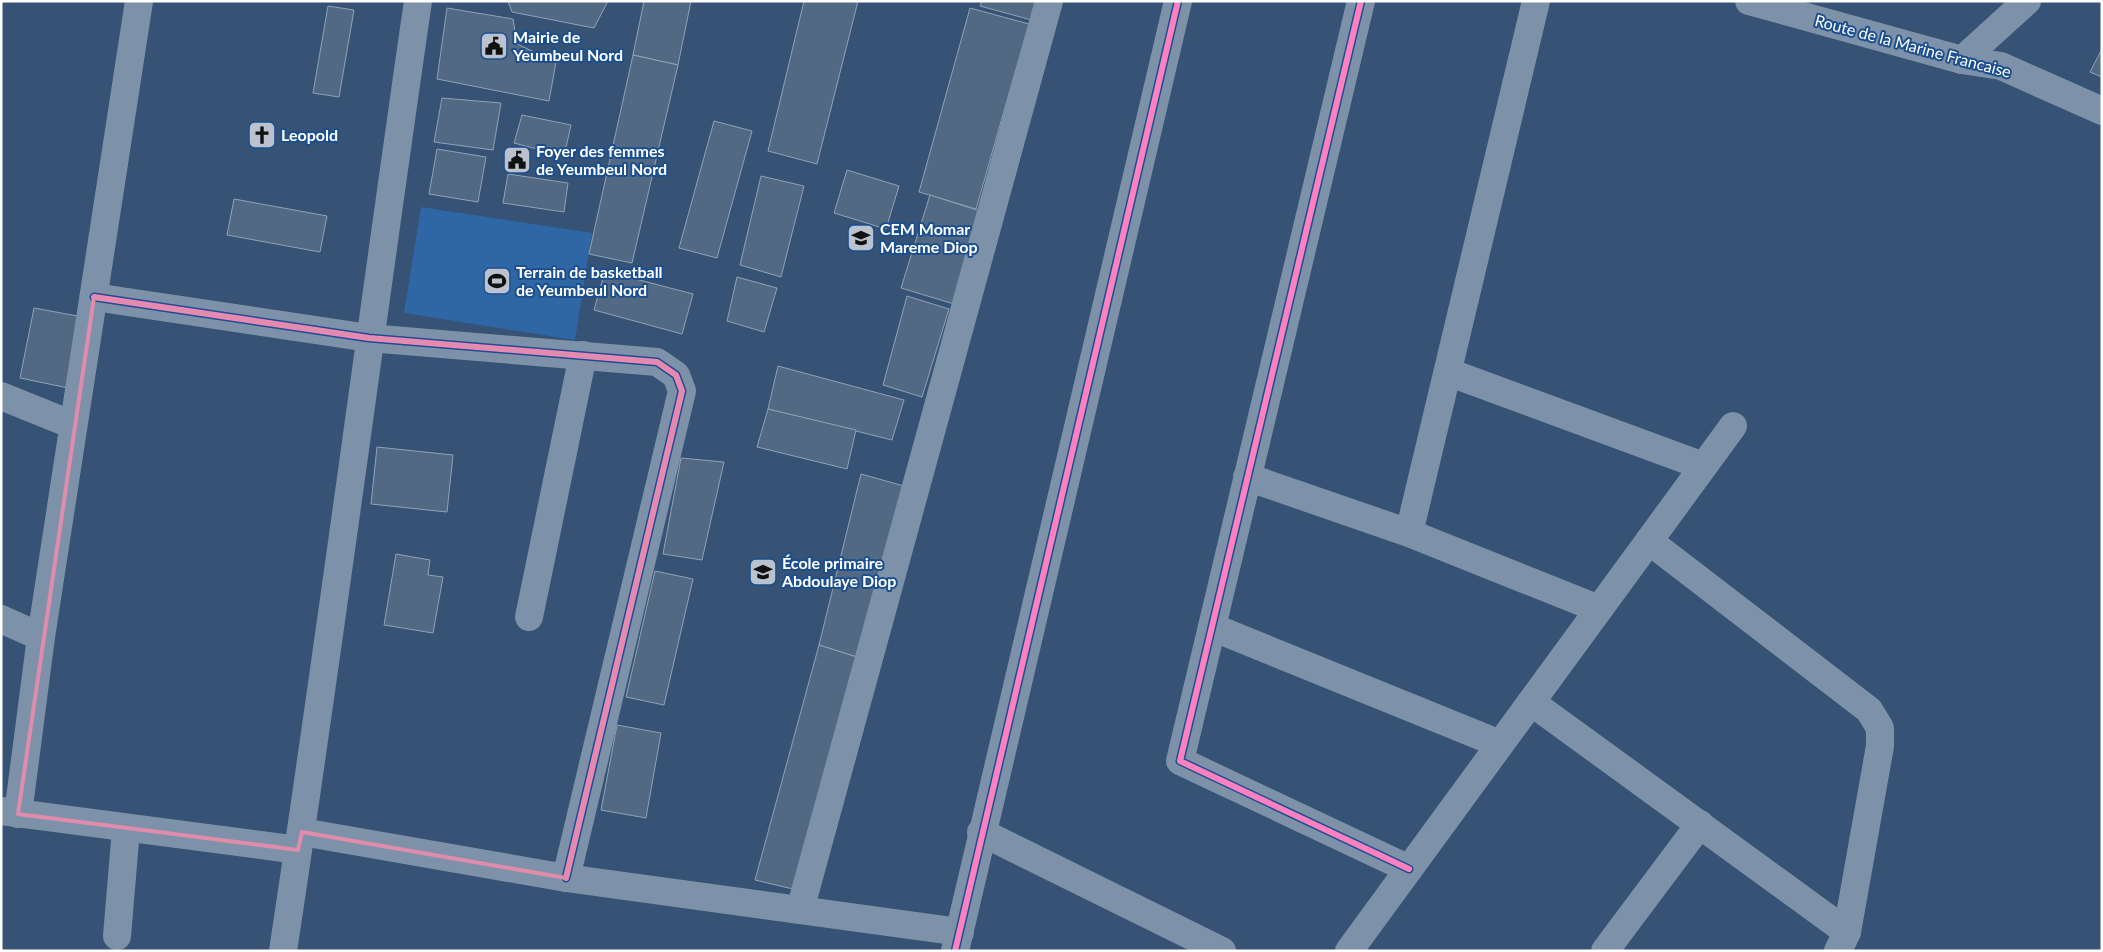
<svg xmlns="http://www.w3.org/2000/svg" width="2103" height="952" viewBox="0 0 2103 952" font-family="Lato,sans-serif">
  <rect width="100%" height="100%" fill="#365274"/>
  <polygon fill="#2f66a5" points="421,207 592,233 575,340 404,313"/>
  <g fill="#526984" stroke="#92a2b6">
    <polygon points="508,1 608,1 594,28 512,12"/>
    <polygon points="644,1 691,1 678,65 633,55"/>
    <polygon points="804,1 858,1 817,164 768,151"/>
    <polygon points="982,1 1041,1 1035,21 980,6"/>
    <polygon points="328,6 354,10 339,97 313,93"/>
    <polygon points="447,8 513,19 517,44 556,62 549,101 437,79"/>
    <polygon points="970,8 1029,24 976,209 919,192"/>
    <polygon points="2102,49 2102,77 2090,72"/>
    <polygon points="633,55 678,65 632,263 589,254"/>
    <polygon points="442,98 501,103 493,150 434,142"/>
    <polygon points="522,115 571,125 564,156 514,143"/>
    <polygon points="714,121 752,131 717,258 679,248"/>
    <polygon points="437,149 486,157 478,202 429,194"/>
    <polygon points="847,170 899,186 886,229 834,213"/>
    <polygon points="508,174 568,183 564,212 503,203"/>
    <polygon points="761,176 804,186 781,277 740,265"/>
    <polygon points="930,195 983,212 954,304 901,288"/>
    <polygon points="234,199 327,216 320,252 227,235"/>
    <polygon points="605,271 693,294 682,334 594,310"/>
    <polygon points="737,277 777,288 764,332 727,321"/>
    <polygon points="907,296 949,309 922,397 883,385"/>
    <polygon points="34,308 83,317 68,388 20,378"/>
    <polygon points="778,366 904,400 892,440 768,409"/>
    <polygon points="768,409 856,430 847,469 757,447"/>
    <polygon points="377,447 453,455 447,512 371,504"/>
    <polygon points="681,458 724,462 702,560 663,554"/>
    <polygon points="861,474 904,486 860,658 819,645"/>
    <polygon points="396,554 430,560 428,575 443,577 433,633 384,625"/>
    <polygon points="655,571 693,579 664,705 626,697"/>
    <polygon points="819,645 860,658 797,890 755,880"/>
    <polygon points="617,725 661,733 646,818 601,810"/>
  </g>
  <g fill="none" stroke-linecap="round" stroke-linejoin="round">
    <g stroke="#7d92a8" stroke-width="28">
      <polyline points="1361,1 1180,761 1409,869"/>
      <polyline points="1749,1 1962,60 2001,66 2102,111"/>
      <polyline points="1962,60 2027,1"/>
      <polyline points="94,297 369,338 657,362 676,375 682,391 566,878"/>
      <polyline points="1448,372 1703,466"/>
      <polyline points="1,396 73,425"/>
      <polyline points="1247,477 1409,533 1599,609"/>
      <polyline points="1409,533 1536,1"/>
      <polyline points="1649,541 1869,710 1880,728 1880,746 1847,932 1838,951"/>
      <polyline points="529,617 583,355"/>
      <polyline points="1,619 41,637"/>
      <polyline points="1212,627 1500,744"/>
      <polyline points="1531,702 1847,932"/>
      <polyline points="1,811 298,850"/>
      <polyline points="18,814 41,637 139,1"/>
      <polyline points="302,832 566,878 960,932"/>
      <polyline points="981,832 1222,951"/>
      <polyline points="800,910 1049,1"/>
      <polyline points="117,936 126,829"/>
      <path d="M 283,951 C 331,635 372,318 418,1"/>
      <polyline points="955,951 1178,1"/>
      <polyline points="1349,951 1733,426"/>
      <polyline points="1605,951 1700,824"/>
    </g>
    <g stroke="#1b4f8f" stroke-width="9">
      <g id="cycleway">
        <polyline points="1361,1 1180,761 1409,869"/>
        <polyline points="94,297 369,338 657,362 676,375 682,391 566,878"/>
        <polyline points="955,951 1178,1"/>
      </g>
    </g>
    <use href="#cycleway" stroke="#ff80c0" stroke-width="6"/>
  </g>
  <path fill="none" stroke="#e08cad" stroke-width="4" stroke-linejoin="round" d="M 94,297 L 369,338 L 657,362 L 676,375 L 682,391 L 566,878 L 302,832 L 298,850 L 18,814 Z"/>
  <defs>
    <g id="civic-square" transform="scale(1.4375)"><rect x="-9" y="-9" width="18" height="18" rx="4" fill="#b9c2ce" stroke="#1b4f8f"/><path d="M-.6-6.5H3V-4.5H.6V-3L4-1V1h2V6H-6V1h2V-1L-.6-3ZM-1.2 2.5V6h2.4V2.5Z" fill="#111"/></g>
    <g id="church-square" transform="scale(1.4375)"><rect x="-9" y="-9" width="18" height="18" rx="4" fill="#b9c2ce" stroke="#1b4f8f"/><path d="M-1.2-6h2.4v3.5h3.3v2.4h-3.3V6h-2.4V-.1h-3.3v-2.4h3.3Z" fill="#111"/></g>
    <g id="school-square" transform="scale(1.4375)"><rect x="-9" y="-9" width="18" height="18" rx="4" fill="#b9c2ce" stroke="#1b4f8f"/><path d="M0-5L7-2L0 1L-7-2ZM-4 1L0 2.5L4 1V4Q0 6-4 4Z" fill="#111"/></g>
    <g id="stadium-square" transform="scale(1.4375)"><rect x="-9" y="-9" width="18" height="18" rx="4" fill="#b9c2ce" stroke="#1b4f8f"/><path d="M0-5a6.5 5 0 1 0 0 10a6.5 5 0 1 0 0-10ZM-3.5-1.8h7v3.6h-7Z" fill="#111"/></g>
  </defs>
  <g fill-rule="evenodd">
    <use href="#civic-square" x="494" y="46"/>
    <use href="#church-square" x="262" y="135"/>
    <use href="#civic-square" x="517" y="160"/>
    <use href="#school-square" x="861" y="238"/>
    <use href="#stadium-square" x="497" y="281"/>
    <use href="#school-square" x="763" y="572"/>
  </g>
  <g text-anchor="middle" stroke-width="4" stroke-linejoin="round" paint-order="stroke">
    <g font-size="16" font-weight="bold" fill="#fff" stroke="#1b4f8f" text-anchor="start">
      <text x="513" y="43">Mairie de<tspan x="513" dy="18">Yeumbeul Nord</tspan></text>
      <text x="281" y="141">Leopold</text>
      <text x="536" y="157">Foyer des femmes<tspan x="536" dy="18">de Yeumbeul Nord</tspan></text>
      <text x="880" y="235">CEM Momar<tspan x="880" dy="18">Mareme Diop</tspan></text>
      <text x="516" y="278">Terrain de basketball<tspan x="516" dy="18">de Yeumbeul Nord</tspan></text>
      <text x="782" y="569">École primaire<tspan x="782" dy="18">Abdoulaye Diop</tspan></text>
    </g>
    <g font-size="16" fill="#fff" stroke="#1b4f8f">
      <text transform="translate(1913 46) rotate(15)" y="6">Route de la Marine Francaise</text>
    </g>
  </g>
  <rect width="2103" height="952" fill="none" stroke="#ffffff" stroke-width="5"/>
</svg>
